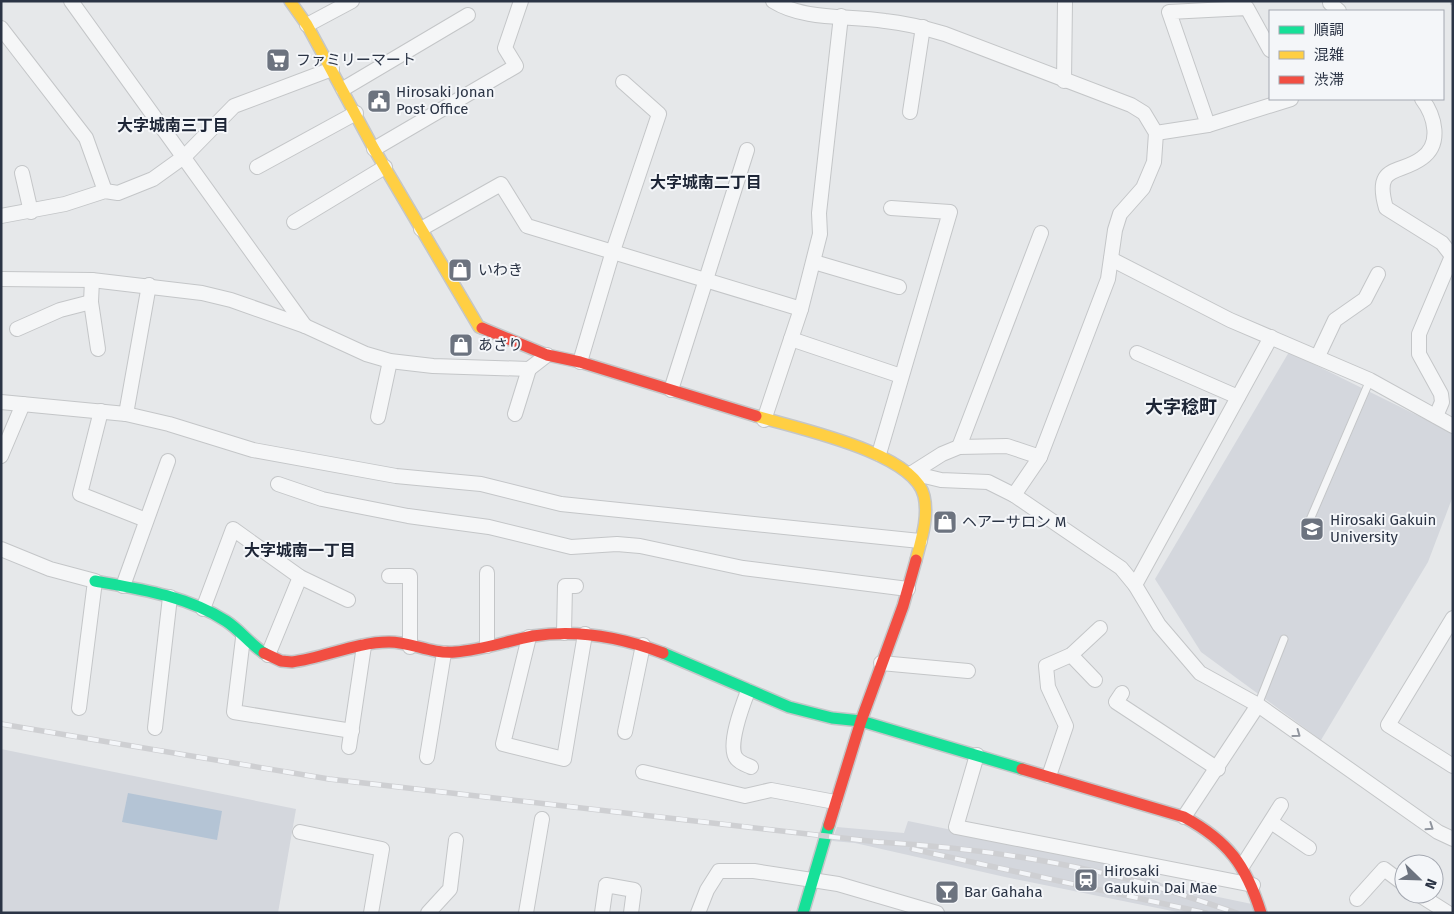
<svg xmlns="http://www.w3.org/2000/svg" width="1454" height="914" viewBox="0 0 1454 914" font-family="'Fira Sans','Noto Sans JP',sans-serif">
  <rect width="100%" height="100%" fill="#e6e8ea"/>
  <g fill="#d4d7dd">
    <polygon points="1289,352 1453,433 1453,496 1428,562 1321,740 1201,652 1155,579"/>
    <polygon points="1,749 296,809 278,913 1,913"/>
    <polygon points="908,821 1143,869 1142,875 1170,887 1252,904 1254,913 1182,913 1005,877 855,843 832,841 837,827 904,833"/>
  </g>
  <polygon fill="#b4c4d5" points="128,793 222,811 217,840 122,822"/>
  <g fill="none" stroke-linecap="round" stroke-linejoin="round">
    <g stroke="#c4c6c8" stroke-width="9">
      <g id="lane">
        <polyline points="1306,529 1370,380"/>
        <polyline points="1258,705 1284,639"/>
      </g>
    </g>
    <g stroke="#c4c6c8" stroke-width="16">
      <g id="street">
        <polyline points="71,1 305,326"/>
        <path d="M 773,1 C 805,21 848,15 885,21 C 906,23 925,28 945,34 L 1131,105 L 1144,113 L 1156,133 L 1154,162 L 1143,188 L 1120,214 L 1115,230 L 1108,279 L 1040,457 L 1007,446 L 959,447 L 942,454 L 912,473"/>
        <polyline points="1330,3 1339,11"/>
        <polyline points="307,25 352,1"/>
        <polyline points="1,28 86,138 105,191"/>
        <polyline points="1064,81 1065,1"/>
        <polyline points="343,89 468,15"/>
        <path d="M 1422,99 C 1435,116 1442,144 1422,158 C 1400,175 1373,163 1386,208 L 1442,243 L 1452,256 L 1419,334 L 1419,354 L 1441,394 L 1442,402 L 1436,416"/>
        <polyline points="910,112 923,27"/>
        <polyline points="1208,125 1169,12 1247,8 1270,50"/>
        <polyline points="1156,133 1208,125 1291,99"/>
        <polyline points="374,149 516,66 505,48 521,1"/>
        <polyline points="257,167 356,113"/>
        <polyline points="22,173 31,212"/>
        <polyline points="1,216 65,204 105,191 118,193 153,179 185,156 234,106 332,69"/>
        <polyline points="294,222 385,167"/>
        <polyline points="421,229 501,184 527,226 801,309 764,420"/>
        <polyline points="1111,259 1230,320 1370,380 1453,426"/>
        <polyline points="814,262 899,287"/>
        <polyline points="1,279 92,280 202,293 231,300 305,326 366,354 390,361 433,366 529,369 547,355"/>
        <polyline points="92,280 91,302 98,349"/>
        <polyline points="801,309 820,234 819,213 841,16"/>
        <polyline points="17,329 60,310 91,302"/>
        <polyline points="791,339 901,376"/>
        <polyline points="1137,353 1238,397"/>
        <polyline points="1318,356 1335,320 1365,299 1378,274"/>
        <polyline points="580,362 613,251 659,114 623,82"/>
        <polyline points="671,390 747,150"/>
        <polyline points="1,402 126,414 169,424 253,450 396,476 481,484 561,504 920,541"/>
        <polyline points="101,411 80,494 146,520"/>
        <polyline points="126,414 149,285"/>
        <polyline points="515,414 529,369"/>
        <polyline points="378,417 390,361"/>
        <polyline points="959,447 1041,233"/>
        <polyline points="879,454 950,212 891,208"/>
        <polyline points="1,456 23,404"/>
        <polyline points="912,473 941,480 988,482 1014,495 1040,457"/>
        <polyline points="278,484 322,499 408,516 489,527 571,547 617,544 640,546 743,568 908,589"/>
        <polyline points="1014,495 1121,568 1135,585 1159,625 1200,673 1258,705 1438,832 1453,839"/>
        <polyline points="1,549 50,569 95,581 79,708"/>
        <polyline points="487,573 487,646"/>
        <polyline points="389,576 410,576 410,647"/>
        <polyline points="1135,585 1271,337"/>
        <polyline points="123,586 168,461"/>
        <polyline points="203,609 233,529 300,577 348,600"/>
        <polyline points="1453,618 1388,725 1453,766"/>
        <polyline points="564,633 565,586 576,586"/>
        <polyline points="529,637 503,744 564,759 585,634"/>
        <polyline points="243,638 234,712 352,731"/>
        <polyline points="268,655 300,577"/>
        <polyline points="1071,655 1095,680"/>
        <polyline points="881,663 968,671"/>
        <path d="M 748,691 C 743,704 726,748 737,759 C 740,763 747,765 751,767"/>
        <polyline points="1122,693 1116,702 1218,769"/>
        <polyline points="155,728 170,597"/>
        <polyline points="625,732 643,645"/>
        <polyline points="349,747 364,646"/>
        <polyline points="977,755 956,827 1253,885"/>
        <polyline points="427,757 444,653"/>
        <polyline points="643,772 745,796 771,790 835,802"/>
        <polyline points="1049,776 1066,726 1048,687 1046,666 1071,655 1100,628"/>
        <polyline points="1184,817 1258,705"/>
        <polyline points="1271,822 1309,848"/>
        <polyline points="300,832 382,849 371,913"/>
        <polyline points="1243,865 1281,805"/>
        <polyline points="1418,894 1448,913"/>
        <polyline points="1357,899 1384,869 1404,884"/>
        <polyline points="428,913 450,889 456,840"/>
        <polyline points="526,913 542,819"/>
        <polyline points="602,913 606,885 634,890 631,913"/>
        <polyline points="698,913 707,890 719,871 754,871 838,884 937,913"/>
      </g>
    </g>
    <g stroke="#c4c6c8" stroke-width="14">
      <g id="fast">
        <path d="M 95,581 C 140,589 187,596 226,621 C 240,630 250,644 264,653"/>
        <polyline points="663,653 789,707 832,718 861,721 1022,769"/>
        <polyline points="803,913 829,825"/>
      </g>
    </g>
    <g stroke="#c4c6c8" stroke-width="14">
      <g id="slow">
        <polyline points="290,1 307,25 374,149 479,327 482,328"/>
        <path d="M 756,416 C 795,428 914,452 924,496 C 929,517 921,540 916,560"/>
      </g>
    </g>
    <g stroke="#c4c6c8" stroke-width="14">
      <g id="jam">
        <polyline points="482,328 547,355 580,362 756,416"/>
        <path d="M 264,653 L 281,661 L 292,662 C 324,658 356,642 389,642 C 412,642 430,654 455,652 C 482,650 507,641 533,636 C 577,629 623,638 663,653"/>
        <path d="M 1022,769 L 1184,817 C 1228,841 1246,865 1261,913"/>
        <polyline points="829,825 861,721 903,606 916,560"/>
      </g>
    </g>
    <polyline stroke="#c5c6ca" stroke-width="2.5" stroke-dasharray="4 4" stroke-linecap="butt" points="1451,1 1453,9"/>
    <use href="#lane" stroke="#f5f6f7" stroke-width="7"/>
    <use href="#street" stroke="#f5f6f7" stroke-width="14"/>
    <use href="#fast" stroke="#16e098" stroke-width="11"/>
    <use href="#slow" stroke="#ffcf43" stroke-width="11"/>
    <use href="#jam" stroke="#f24e42" stroke-width="11"/>
    <g stroke="#cecfd2" stroke-width="5.5">
      <g id="rail">
        <path d="M 1,724 L 329,779 L 878,842 C 962,847 1046,858 1127,879 C 1164,888 1201,901 1237,913"/>
        <polyline points="912,849 1206,913"/>
      </g>
    </g>
    <use href="#rail" stroke="#f4f6f9" stroke-width="4" stroke-dasharray="11" stroke-linecap="butt"/>
  </g>
  <defs><path id="oneway-chevron" d="M-2-3.5L2.5 0L-2 3.5" fill="none" stroke-width="1.6" stroke-linecap="round" stroke-linejoin="round" transform="scale(1.25)"/></defs>
  <g stroke="#90959e">
    <use href="#oneway-chevron" transform="translate(1297 734) rotate(36)"/>
    <use href="#oneway-chevron" transform="translate(1430 827) rotate(34)"/>
  </g>
  <defs>
    <g id="supermarket-square" transform="scale(1.25)"><rect x="-9" y="-9" width="18" height="18" rx="4" fill="#6c737f" stroke="#f4f6f9"/><path d="M-6-5.5h2.5l.6 2H6L4.5 2H-2.5L-4.4-4H-6ZM-1.5 3.2a1.3 1.3 0 1 0 .1 0ZM3 3.2a1.3 1.3 0 1 0 .1 0Z" fill="#fff"/></g>
    <g id="civic-square" transform="scale(1.25)"><rect x="-9" y="-9" width="18" height="18" rx="4" fill="#6c737f" stroke="#f4f6f9"/><path d="M-.6-6.5H3V-4.5H.6V-3L4-1V1h2V6H-6V1h2V-1L-.6-3ZM-1.2 2.5V6h2.4V2.5Z" fill="#fff"/></g>
    <g id="shop-square" transform="scale(1.25)"><rect x="-9" y="-9" width="18" height="18" rx="4" fill="#6c737f" stroke="#f4f6f9"/><path d="M-5-2.5h2.3a2.7 3.5 0 0 1 5.4 0H5L5.5 6h-11ZM-1.5-2.5h3a1.5 2.3 0 0 0-3 0Z" fill="#fff"/></g>
    <g id="university-square" transform="scale(1.25)"><rect x="-9" y="-9" width="18" height="18" rx="4" fill="#6c737f" stroke="#f4f6f9"/><path d="M0-5L7-2L0 1L-7-2ZM-4 1L0 2.5L4 1V4Q0 6-4 4Z" fill="#fff"/></g>
    <g id="station-square" transform="scale(1.25)"><rect x="-9" y="-9" width="18" height="18" rx="4" fill="#6c737f" stroke="#f4f6f9"/><path d="M-3-6H3Q5-6 5-4V2Q5 4 3 4L4.5 6H3L1.5 4h-3L-3 6H-4.5L-3 4Q-5 4-5 2V-4Q-5-6-3-6ZM-3.5-4v3h7v-3ZM-3.5 1v1.5H-2V1ZM2 1v1.5H3.5V1Z" fill="#fff"/></g>
    <g id="bar-square" transform="scale(1.25)"><rect x="-9" y="-9" width="18" height="18" rx="4" fill="#6c737f" stroke="#f4f6f9"/><path d="M-6-5H6L.8 .8V4.5H3.5V6h-7V4.5H-.8V.8Z" fill="#fff"/></g>
  </defs>
  <g fill-rule="evenodd">
    <use href="#supermarket-square" x="278" y="60"/>
    <use href="#civic-square" x="379" y="101"/>
    <use href="#shop-square" x="460" y="270"/>
    <use href="#shop-square" x="461" y="345"/>
    <use href="#shop-square" x="945" y="522"/>
    <use href="#university-square" x="1312" y="529"/>
    <use href="#station-square" x="1086" y="880"/>
    <use href="#bar-square" x="947" y="892"/>
  </g>
  <g text-anchor="middle" stroke-width="4" stroke-linejoin="round" paint-order="stroke">
    <g font-size="15" fill="#2b3445" stroke="#f4f6f9" text-anchor="start">
      <text x="296" y="65">ファミリーマート</text>
      <text x="396" y="97">Hirosaki Jonan<tspan x="396" dy="17">Post Office</tspan></text>
      <text x="478" y="275">いわき</text>
      <text x="478" y="350">あさり</text>
      <text x="1330" y="525">Hirosaki Gakuin<tspan x="1330" dy="17">University</tspan></text>
      <text x="962" y="527">ヘアーサロン M</text>
      <text x="1104" y="876">Hirosaki<tspan x="1104" dy="17">Gaukuin Dai Mae</tspan></text>
      <text x="964" y="897">Bar Gahaha</text>
    </g>
    <g font-size="16" font-weight="bold" fill="#1d2536" stroke="#f4f6f9">
      <text x="173" y="131">大字城南三丁目</text>
      <text x="706" y="188">大字城南二丁目</text>
      <text x="300" y="556">大字城南一丁目</text>
    </g>
    <g font-size="18" font-weight="bold" fill="#1d2536" stroke="#f4f6f9">
      <text x="1181" y="413">大字稔町</text>
    </g>
  </g>
  <rect width="1454" height="914" fill="none" stroke="#2b3445" stroke-width="5"/>
  <rect x="1269" y="10" width="175" height="90" fill="#f4f6f9" stroke="#a4a8b1"/>
  <rect x="1279" y="26" width="25" height="8" fill="#16e098" stroke="#a4a8b1"/>
  <text x="1314" y="35" font-size="15" fill="#2b3445">順調</text>
  <rect x="1279" y="51" width="25" height="8" fill="#ffcf43" stroke="#a4a8b1"/>
  <text x="1314" y="60" font-size="15" fill="#2b3445">混雑</text>
  <rect x="1279" y="76" width="25" height="8" fill="#f24e42" stroke="#a4a8b1"/>
  <text x="1314" y="85" font-size="15" fill="#2b3445">渋滞</text>
  <g transform="translate(1419 879) rotate(113)"><circle r="24" fill="#f4f6f9" stroke="#a4a8b1"/>
  <path d="M0-4L9 19L0 12L-9 19Z" fill="#6c737f"/>
  <text y="-8" font-size="14" font-weight="bold" text-anchor="middle" fill="#2b3445">N</text>
  </g>
</svg>
